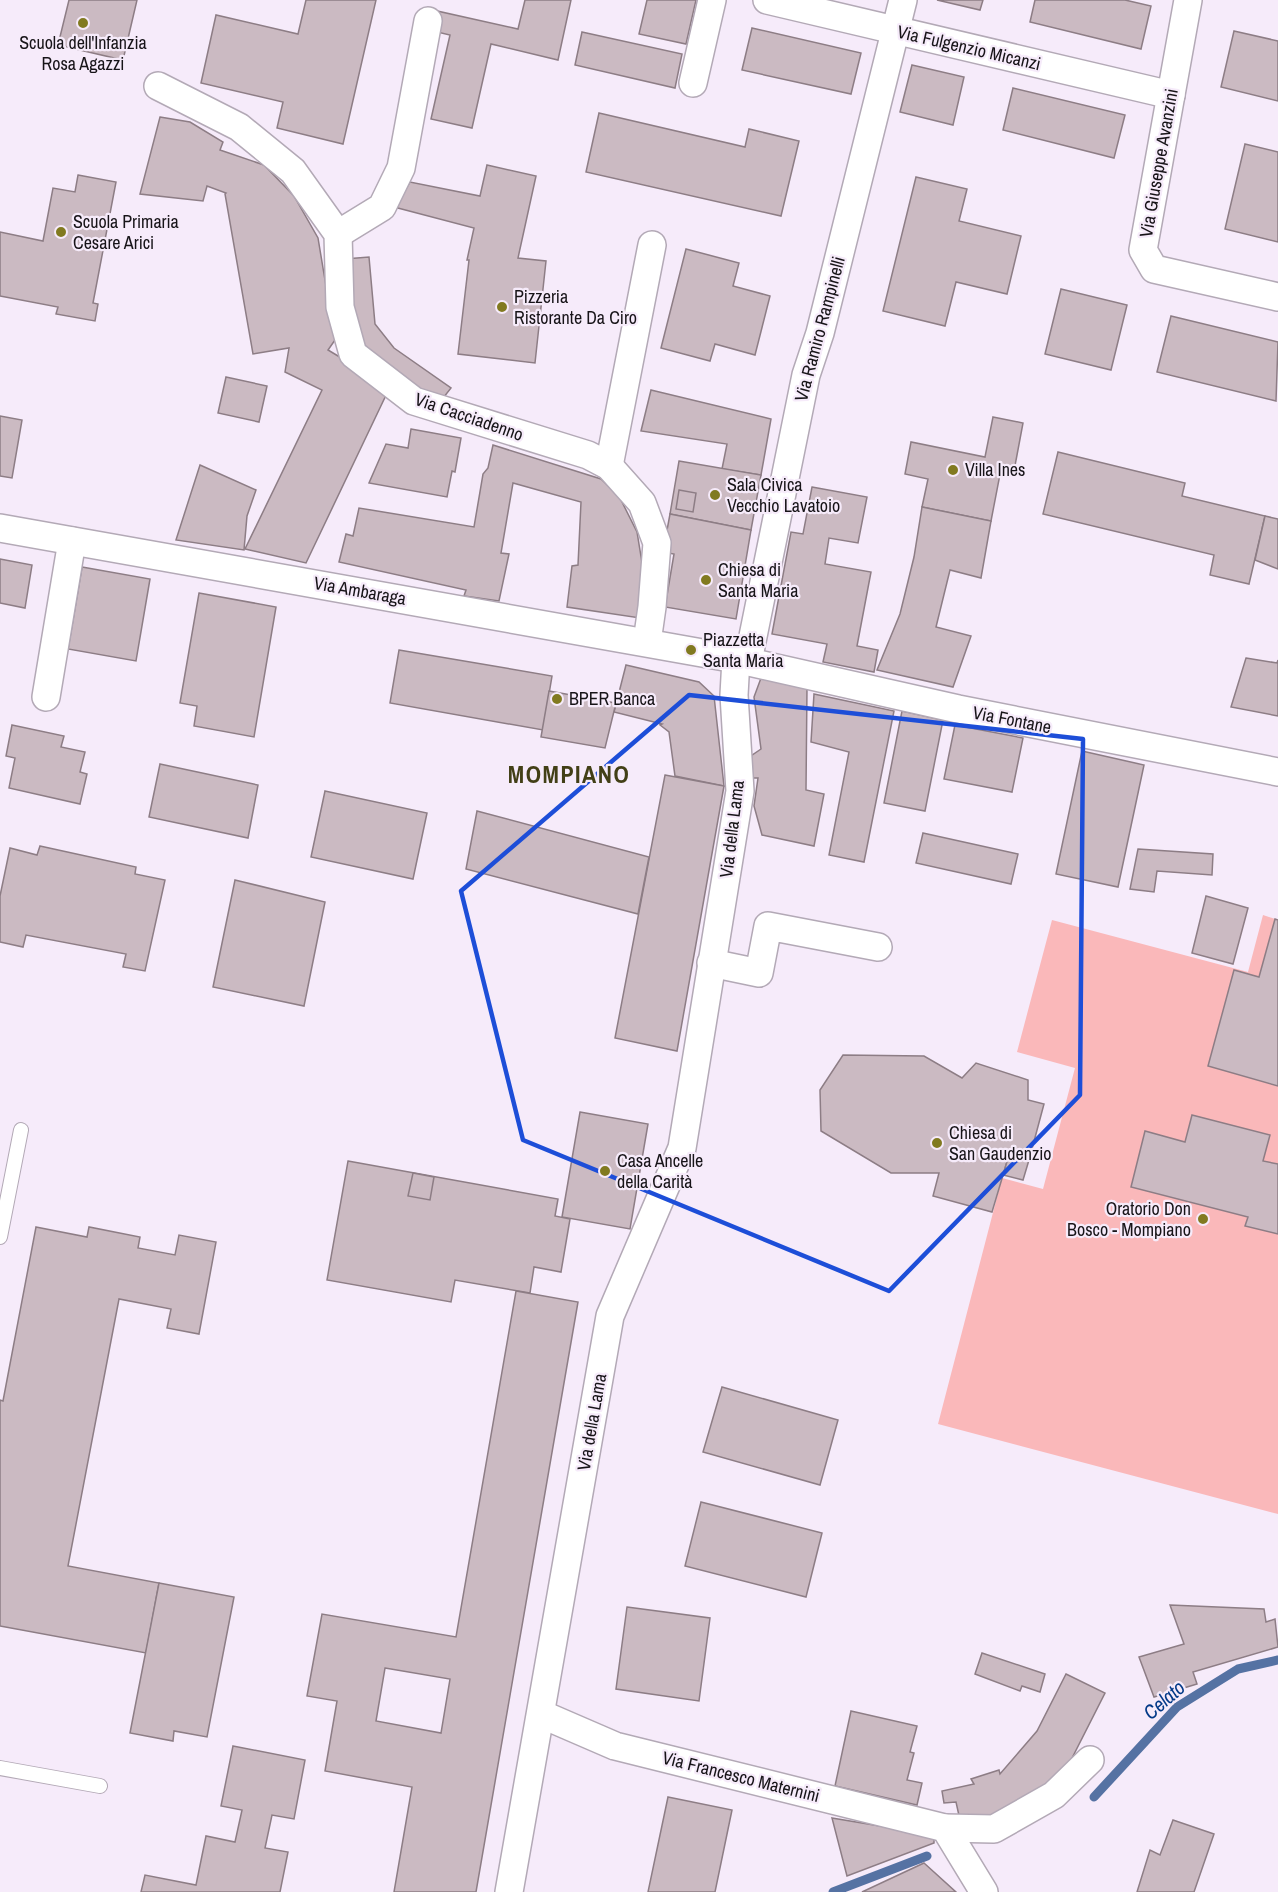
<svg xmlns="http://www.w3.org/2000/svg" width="1278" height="1892" viewBox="0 0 1278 1892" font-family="'Archivo Narrow',sans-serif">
  <rect width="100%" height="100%" fill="#f6ebfa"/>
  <polygon fill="#fab8ba" points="1263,915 1278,920 1278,1514 938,1424 1002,1178 1043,1189 1075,1068 1017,1052 1052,920 1248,972"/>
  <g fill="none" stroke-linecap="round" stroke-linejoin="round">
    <g stroke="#5572a3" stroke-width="9">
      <polyline points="1094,1797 1177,1707 1238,1669 1278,1660"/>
      <polyline points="833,1892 927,1856"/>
    </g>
  </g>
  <g fill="#cbbac2" stroke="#8d7d85" stroke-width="1.5" fill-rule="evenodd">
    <polygon points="69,0 137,0 123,60 58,45"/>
    <polygon points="306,0 376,0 343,144 277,128 283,102 201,83 216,15 298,34"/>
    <polygon points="525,0 571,0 558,60 491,44 472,128 431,119 450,35 433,31 437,11 518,29"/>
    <polygon points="647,0 696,0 686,44 639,34"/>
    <polygon points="937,0 983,0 980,10"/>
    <polygon points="1035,0 1125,0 1151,6 1141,49 1030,22"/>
    <polygon points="752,28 861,53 851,94 742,70"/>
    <polygon points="1234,31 1278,41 1278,101 1221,87"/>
    <polygon points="582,32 682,54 675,88 575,65"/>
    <polygon points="912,65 964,77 953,125 900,112"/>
    <polygon points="1013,88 1125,115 1114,158 1003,130"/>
    <polygon points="599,113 745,147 749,129 799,141 781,216 586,172"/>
    <polygon points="160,117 190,122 223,142 220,150 264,165 294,196 318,238 335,340 328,350 338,356 388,391 306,563 245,549 322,390 285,372 289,348 253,354 225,194 226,193 207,186 203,201 140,194"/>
    <polygon points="1245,144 1278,152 1278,242 1225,229"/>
    <polygon points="487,165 536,176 518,258 546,261 535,363 458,354 469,260 467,260 474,228 394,207 410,182 480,196"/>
    <polygon points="78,175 116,182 93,303 98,304 95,321 56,314 58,307 0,296 0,232 43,241 53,188 75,192"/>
    <polygon points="916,177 967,189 959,221 1021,236 1007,294 956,282 945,326 883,311"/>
    <polygon points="686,249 739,263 733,286 770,296 755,355 715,344 710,361 661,348"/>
    <polygon points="369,257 375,324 394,348 451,388 440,402 379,363 351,328 345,259"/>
    <polygon points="1061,289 1127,305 1111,370 1045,354"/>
    <polygon points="1171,316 1278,342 1276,401 1157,372"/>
    <polygon points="226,377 267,386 259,422 218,413"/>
    <polygon points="651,390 771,419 761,475 722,469 727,444 641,431"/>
    <polygon points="0,416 22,420 12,478 0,476"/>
    <polygon points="993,417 1023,423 1014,471 1001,469 991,521 922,507 928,479 905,474 911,442 985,457"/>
    <polygon points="411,429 461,438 455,472 452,471 447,497 369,483 386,444 408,448"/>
    <polygon points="493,445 601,479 619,496 637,532 644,575 640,618 567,607 572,566 578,565 581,502 513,483 501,553 509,554 499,601 464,596 466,590 339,562 346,534 353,536 359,508 474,527 483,474 488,468"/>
    <polygon points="1058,452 1185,483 1182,496 1265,516 1249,584 1210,575 1214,555 1043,514"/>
    <polygon points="679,461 761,475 751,530 670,514"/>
    <polygon points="200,465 256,490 247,516 244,550 176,540"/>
    <polygon points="812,487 867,497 858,543 829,538 825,564 871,572 857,646 878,650 874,672 823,662 827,644 772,634 791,532 803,534"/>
    <polygon points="679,490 696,493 693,512 676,509"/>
    <polygon points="922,507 991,521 981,578 950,570 936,627 971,636 953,687 877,670 900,614 914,557"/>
    <polygon points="670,514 751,530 736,619 665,607 674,554 663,552"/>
    <polygon points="1265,516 1278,519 1278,569 1255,560"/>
    <polygon points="0,559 32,565 25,608 0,603"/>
    <polygon points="82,567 150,579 136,661 68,649"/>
    <polygon points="199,593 276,607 254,737 194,726 197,706 180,703"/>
    <polygon points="399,650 552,676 543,730 390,703"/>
    <polygon points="1246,658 1277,663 1278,660 1278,716 1231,707"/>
    <polygon points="626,665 699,682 714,696 724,786 675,776 669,732 660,725 662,724 614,712"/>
    <polygon points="761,678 807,687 806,790 824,794 814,846 762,835 754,806 758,778 749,778 748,758 761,749 754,697"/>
    <polygon points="549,691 616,703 605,748 541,737"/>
    <polygon points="814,694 894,711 864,862 829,855 849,752 811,742"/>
    <polygon points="902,711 943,720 925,811 884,803"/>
    <polygon points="12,725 64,736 61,747 85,752 80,772 87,774 80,804 9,788 15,758 6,756"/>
    <polygon points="955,725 1023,738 1012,792 944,779"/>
    <polygon points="1082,751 1144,765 1118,887 1056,874"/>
    <polygon points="160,764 258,785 248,838 149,817"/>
    <polygon points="665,775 724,786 677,1051 615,1038"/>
    <polygon points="325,791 427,813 413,879 311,857"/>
    <polygon points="477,811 649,857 638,914 466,869"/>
    <polygon points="923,833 1018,854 1011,884 916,863"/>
    <polygon points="40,846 136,867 135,874 165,880 145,971 123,967 126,954 26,935 23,947 0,942 0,896 10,848 37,855"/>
    <polygon points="1138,849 1213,854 1212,875 1157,871 1154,892 1130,889"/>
    <polygon points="235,880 325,902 304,1006 213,987"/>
    <polygon points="1206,896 1248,908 1233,964 1192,953"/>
    <polygon points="1275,919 1278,920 1278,1086 1208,1066 1234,970 1259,977"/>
    <polygon points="843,1055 924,1056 962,1078 976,1063 1028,1080 1028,1100 1044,1104 1029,1160 1009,1155 992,1212 933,1196 939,1173 891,1173 821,1131 820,1090"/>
    <polygon points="580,1112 648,1124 630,1229 562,1217"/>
    <polygon points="1192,1115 1270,1135 1263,1161 1278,1164 1278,1234 1245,1226 1248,1217 1131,1187 1145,1131 1185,1142"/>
    <polygon points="1009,1155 1029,1160 1023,1180 1003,1175"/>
    <polygon points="348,1161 558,1199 555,1216 570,1219 561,1272 534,1267 530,1293 455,1280 451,1302 327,1280"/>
    <polygon points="413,1173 434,1177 430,1200 408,1196"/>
    <polygon points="36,1227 87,1237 89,1227 140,1237 138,1248 175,1255 179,1235 216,1242 199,1334 167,1328 171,1309 119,1299 68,1566 159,1583 146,1653 0,1626 0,1400 3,1401"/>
    <path d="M 516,1291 L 578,1302 L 476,1892 L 394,1892 L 412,1787 L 325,1771 L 337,1701 L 307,1696 L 322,1614 L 456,1637 ZM 385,1668 L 450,1679 L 441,1733 L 376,1721 Z"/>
    <polygon points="722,1387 838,1420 820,1485 703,1452"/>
    <polygon points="701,1502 822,1533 806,1597 685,1566"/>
    <polygon points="159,1583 234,1597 207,1737 174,1731 173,1741 130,1733"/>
    <polygon points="1170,1605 1264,1609 1266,1622 1275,1619 1278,1647 1193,1672 1197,1684 1154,1697 1139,1657 1184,1644"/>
    <polygon points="627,1607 710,1618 699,1701 616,1689"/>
    <polygon points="982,1653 1045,1674 1040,1692 1022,1686 1020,1691 975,1674"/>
    <polygon points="1066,1674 1105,1693 1069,1764 1030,1798 997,1816 985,1815 960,1820 956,1802 944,1803 942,1791 974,1784 971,1779 999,1770 1000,1774 1037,1731"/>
    <polygon points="851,1711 917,1726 910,1752 914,1753 907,1780 922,1783 917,1805 835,1786"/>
    <polygon points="233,1746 305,1760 294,1819 272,1815 265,1848 288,1852 280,1892 141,1892 145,1875 196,1885 206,1836 235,1842 242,1810 221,1806"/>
    <polygon points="668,1797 732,1810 715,1892 648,1892"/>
    <polygon points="832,1818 934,1835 934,1843 847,1876"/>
    <polygon points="1173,1820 1214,1834 1194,1892 1137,1892 1150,1850 1160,1855"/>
    <polygon points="924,1863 956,1892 862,1892"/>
  </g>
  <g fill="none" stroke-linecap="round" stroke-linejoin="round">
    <g stroke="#b3a9b6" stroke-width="16">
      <g id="service">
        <polyline points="0,1237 21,1130"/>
        <polyline points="0,1768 100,1786"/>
      </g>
    </g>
    <g stroke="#b3a9b6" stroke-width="30">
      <g id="minor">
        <polyline points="767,0 1171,95"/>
        <polyline points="1188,0 1143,250 1154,269 1278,297"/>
        <polyline points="693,83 712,0"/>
        <polyline points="158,86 239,127 293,171 338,234 340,307 353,354 414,401 588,455 609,466 642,503 657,543 652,607 647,642"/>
        <polyline points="338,234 382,207 401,168 428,21"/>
        <polyline points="609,466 652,245"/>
        <polyline points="0,528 736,659 958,709 1278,772"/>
        <polyline points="748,661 806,375 820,333 903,0"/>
        <polyline points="46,697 72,541"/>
        <polyline points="711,963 759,973 768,926 878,947"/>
        <polyline points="541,1714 615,1746 945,1828 984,1892"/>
        <polyline points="945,1828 994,1829 1054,1795 1090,1760"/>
        <polyline points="509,1892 610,1316 682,1148 740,791 734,695 736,659"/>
      </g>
    </g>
    <use href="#service" stroke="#fff" stroke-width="14"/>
    <use href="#minor" stroke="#fff" stroke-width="27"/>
  </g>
  <path fill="none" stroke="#1d4ed8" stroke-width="4.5" stroke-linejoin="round" d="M 689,695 L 1083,739 L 1080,1095 L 889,1291 L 523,1140 L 461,891 Z"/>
  <g fill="#817a20" stroke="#f6ebfa" stroke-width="2">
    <circle cx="83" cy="23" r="6"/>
    <circle cx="61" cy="232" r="6"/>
    <circle cx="502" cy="307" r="6"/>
    <circle cx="953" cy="470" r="6"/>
    <circle cx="715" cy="495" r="6"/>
    <circle cx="706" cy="580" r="6"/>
    <circle cx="691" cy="650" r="6"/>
    <circle cx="557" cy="699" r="6"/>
    <circle cx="937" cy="1143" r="6"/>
    <circle cx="605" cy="1171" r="6"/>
    <circle cx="1203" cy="1219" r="6"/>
  </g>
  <g text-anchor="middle" stroke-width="4.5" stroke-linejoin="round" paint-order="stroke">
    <g font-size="18" fill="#171418" stroke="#f6ebfa" text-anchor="start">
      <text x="83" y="49" text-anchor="middle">Scuola dell'Infanzia<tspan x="83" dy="21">Rosa Agazzi</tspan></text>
      <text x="73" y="228">Scuola Primaria<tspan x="73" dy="21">Cesare Arici</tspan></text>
      <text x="514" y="303">Pizzeria<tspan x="514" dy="21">Ristorante Da Ciro</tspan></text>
      <text x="965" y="476">Villa Ines</text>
      <text x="727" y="491">Sala Civica<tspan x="727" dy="21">Vecchio Lavatoio</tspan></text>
      <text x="718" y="576">Chiesa di<tspan x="718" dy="21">Santa Maria</tspan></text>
      <text x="703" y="646">Piazzetta<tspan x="703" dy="21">Santa Maria</tspan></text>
      <text x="569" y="705">BPER Banca</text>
      <text x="949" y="1139">Chiesa di<tspan x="949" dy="21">San Gaudenzio</tspan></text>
      <text x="617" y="1167">Casa Ancelle<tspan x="617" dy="21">della Carità</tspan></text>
      <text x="1191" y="1215" text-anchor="end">Oratorio Don<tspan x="1191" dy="21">Bosco - Mompiano</tspan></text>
    </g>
    <g font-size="18" fill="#171418" stroke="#f6ebfa">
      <text transform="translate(969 48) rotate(13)" y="6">Via Fulgenzio Micanzi</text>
      <text transform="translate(1159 163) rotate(-80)" y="6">Via Giuseppe Avanzini</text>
      <text transform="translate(820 329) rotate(-75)" y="6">Via Ramiro Rampinelli</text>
      <text transform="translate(469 417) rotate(19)" y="6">Via Cacciadenno</text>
      <text transform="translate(360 591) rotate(10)" y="6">Via Ambaraga</text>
      <text transform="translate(1012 720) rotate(11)" y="6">Via Fontane</text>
      <text transform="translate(732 829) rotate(-83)" y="6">Via della Lama</text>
      <text transform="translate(592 1422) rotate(-80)" y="6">Via della Lama</text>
      <text transform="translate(741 1777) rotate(14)" y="6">Via Francesco Maternini</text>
    </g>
    <g font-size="20" font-style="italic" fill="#023987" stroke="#f6ebfa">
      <text transform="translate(1164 1700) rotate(-41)" y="7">Celato</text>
    </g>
    <g font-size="24" font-weight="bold" letter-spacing="1.5" fill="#423f16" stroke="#f6ebfa">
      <text x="569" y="783">MOMPIANO</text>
    </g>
  </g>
</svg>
